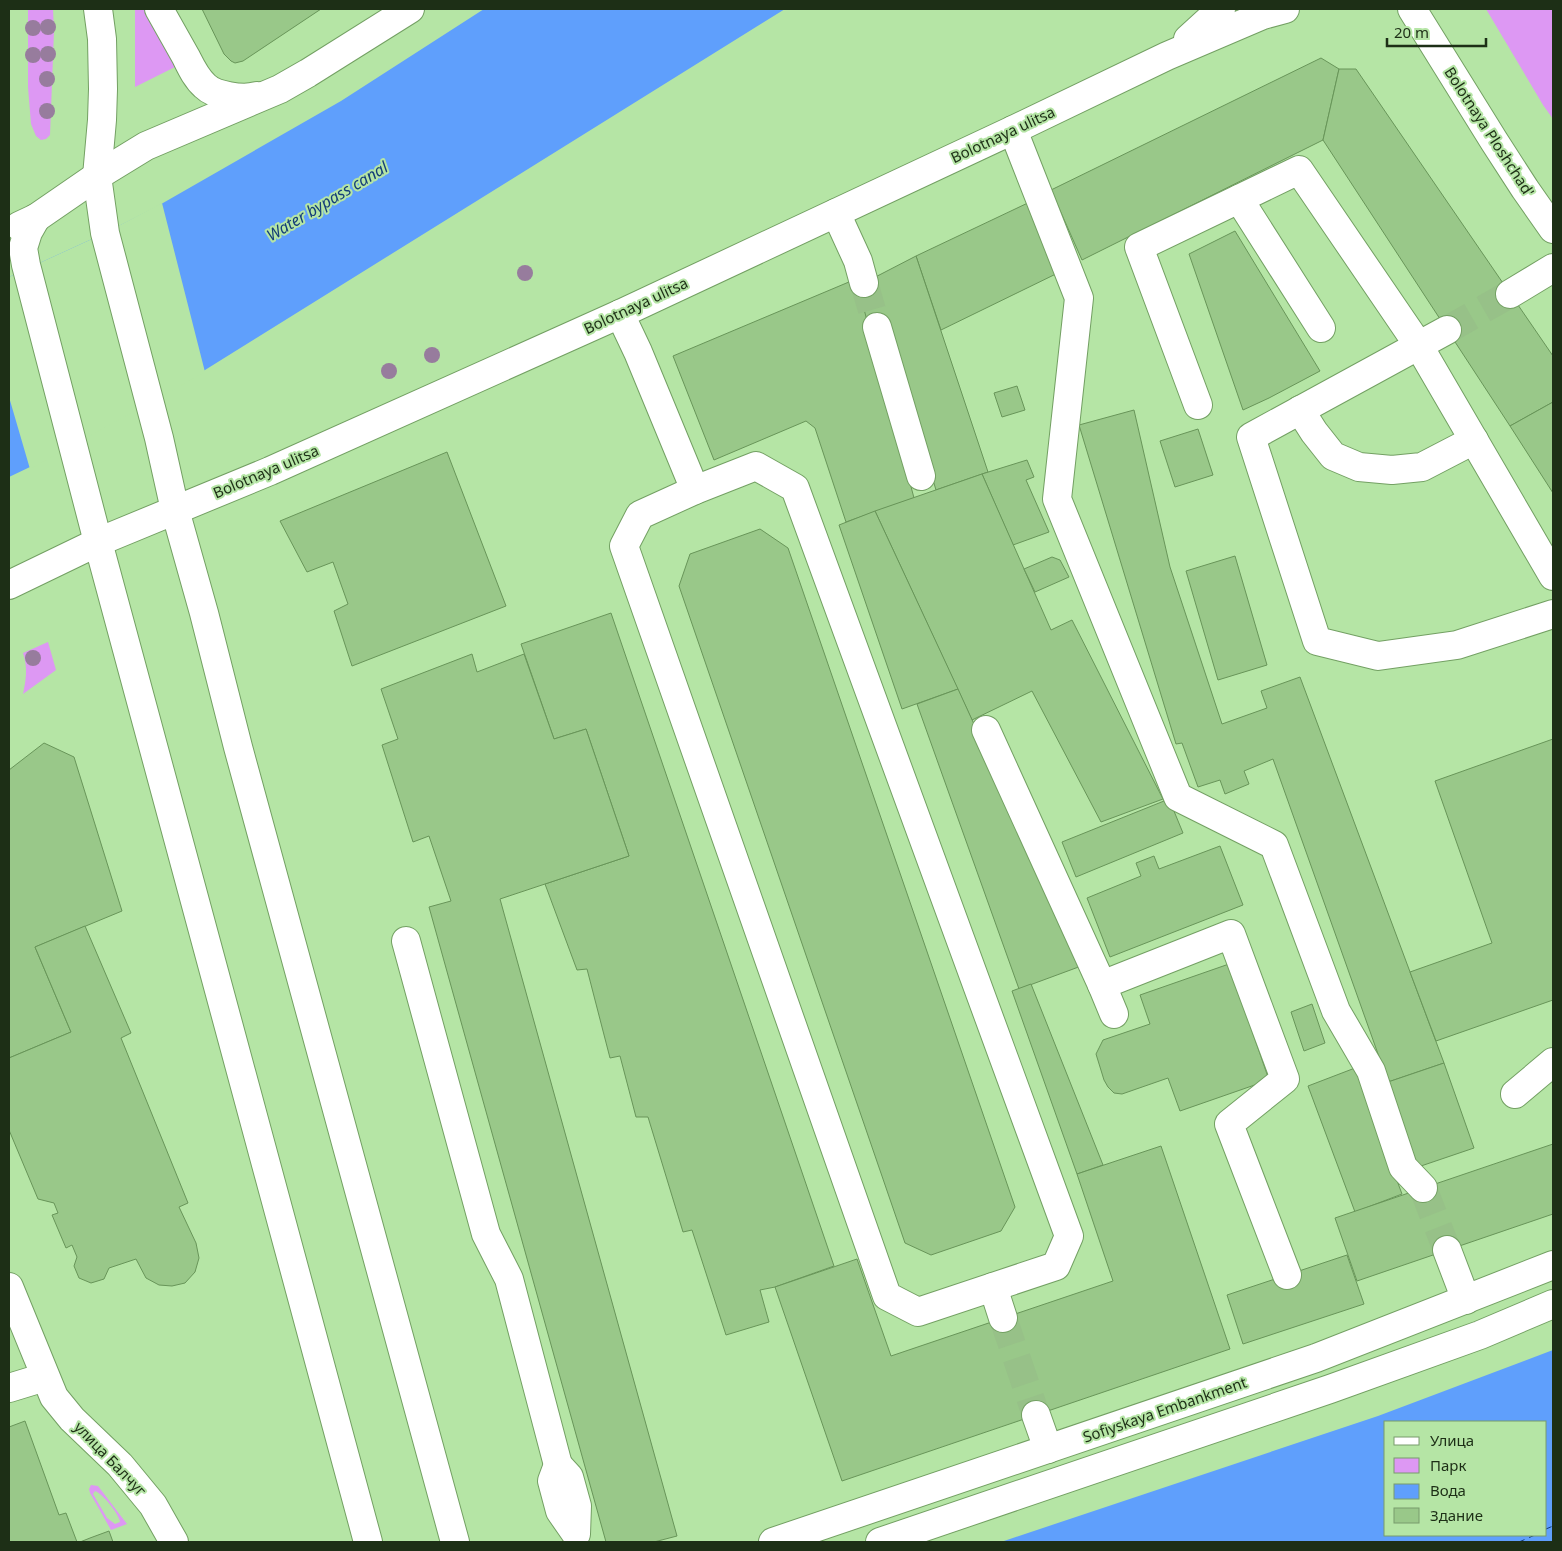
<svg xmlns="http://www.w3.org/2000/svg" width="1562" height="1551" viewBox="0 0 1562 1551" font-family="'Noto Sans',sans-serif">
  <rect width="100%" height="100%" fill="#b5e5a5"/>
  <g fill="#dd98f3" fill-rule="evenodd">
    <polygon points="28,9 53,9 54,31 50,135 46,139 41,140 36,136 31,124 28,87"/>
    <polygon points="135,9 145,9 177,66 135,87"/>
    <polygon points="1486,9 1553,9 1553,119 1543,105"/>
    <path d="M 48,642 L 56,670 L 23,694 C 26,680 28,668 23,653 Z"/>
    <path d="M 91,1485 L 98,1486 L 127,1524 L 111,1530 L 90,1493 L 89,1489 ZM 95,1491 C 103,1494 119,1514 120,1522 L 115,1524 L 107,1518 L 93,1494 Z"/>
  </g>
  <g fill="#5f9ffc" fill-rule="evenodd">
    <polygon points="484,9 785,9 205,370 30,467 9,477 9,277 105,233 156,207 341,101"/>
    <path d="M 1553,1350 L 1553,1542 L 1001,1542 L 1378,1416 ZM 1386,1422 L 1546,1422 L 1546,1535 L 1386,1535 Z"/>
  </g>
  <polygon fill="#b5e5a5" points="162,203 205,372 30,469 9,397 9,277 105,233"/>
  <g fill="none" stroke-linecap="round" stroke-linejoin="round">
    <g stroke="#143e78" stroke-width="1" stroke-dasharray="6 5" stroke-linecap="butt">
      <polyline points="1546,1529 1553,1526"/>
      <polyline points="1519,1542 1535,1535"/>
    </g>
  </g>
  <g fill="#99c889" stroke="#689559">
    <polygon points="202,9 321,9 243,61 235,63 231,61 224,54"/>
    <polygon points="1321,58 1339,69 1323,140 1082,260 1051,190"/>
    <polygon points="1339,69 1356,69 1553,356 1553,402 1510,426 1323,140"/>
    <polygon points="1032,201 1062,271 941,330 916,256"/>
    <polygon points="1235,231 1320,371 1269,398 1243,410 1189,254"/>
    <polygon points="916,256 988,472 936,490 886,324 868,329 858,286"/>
    <polygon points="856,279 914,498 846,522 815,428 806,421 714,460 673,356"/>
    <polygon points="1017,386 1025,410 1002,417 994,393"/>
    <polygon points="1553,402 1553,493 1510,426"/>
    <polygon points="1134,410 1170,567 1222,724 1267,708 1261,691 1300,677 1444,1063 1388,1082 1273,759 1244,771 1249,784 1225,794 1220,780 1198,787 1182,743 1176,744 1079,425"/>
    <polygon points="1198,429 1213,475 1175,487 1160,441"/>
    <polygon points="447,452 506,606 352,666 334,611 348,604 333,562 307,572 280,521"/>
    <polygon points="1027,460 1034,477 1026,480 1049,532 1013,545 982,474"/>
    <polygon points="982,474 1051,630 1072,620 1163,799 1101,822 1032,691 972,720 875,511"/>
    <polygon points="875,511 958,689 902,709 839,525"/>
    <polygon points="760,529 788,548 1015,1207 1001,1231 931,1255 905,1243 679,586 690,554"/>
    <polygon points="1235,556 1267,665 1218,680 1186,571"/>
    <polygon points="1052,557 1060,560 1069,577 1035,592 1024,569"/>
    <polygon points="611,613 834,1266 775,1287 760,1290 769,1322 726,1335 692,1230 683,1232 648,1117 636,1117 620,1056 610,1058 587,969 577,970 545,884 629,856 586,729 554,739 521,644"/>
    <polygon points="472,654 477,672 524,654 554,739 586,729 629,856 500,899 677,1536 654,1542 606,1542 429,907 451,901 429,836 413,842 382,745 398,739 381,689"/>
    <polygon points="958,689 1084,965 1019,989 917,704"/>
    <polygon points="1553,739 1553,1000 1436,1041 1410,972 1492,943 1435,781"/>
    <polygon points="44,743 74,757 122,911 35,947 71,1032 9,1058 9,770"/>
    <polygon points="1169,799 1183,833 1076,877 1062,842"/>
    <polygon points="1220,846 1243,905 1110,957 1087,898 1141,876 1136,863 1154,856 1159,869"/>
    <polygon points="85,926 131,1033 121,1038 188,1203 179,1207 196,1243 199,1258 195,1272 185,1283 172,1286 159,1285 146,1278 136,1259 109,1268 104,1279 91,1283 79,1278 74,1266 77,1257 72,1245 66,1248 52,1215 58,1213 54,1203 38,1199 9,1130 9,1058 71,1032 35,947"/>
    <polygon points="1229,964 1269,1080 1180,1111 1168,1078 1122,1094 1114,1093 1108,1087 1104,1080 1096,1054 1103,1040 1150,1024 1140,995"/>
    <polygon points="1031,984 1103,1165 1077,1174 1012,991"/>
    <polygon points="1312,1004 1325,1043 1304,1051 1291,1012"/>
    <polygon points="1444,1063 1474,1148 1418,1167 1388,1082"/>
    <polygon points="1355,1068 1402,1194 1355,1212 1308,1086"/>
    <polygon points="1553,1144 1553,1214 1357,1281 1335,1218"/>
    <polygon points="1161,1146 1230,1349 842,1481 775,1287 857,1259 891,1356 1113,1281 1077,1174"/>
    <polygon points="1347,1255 1364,1304 1243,1344 1227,1295"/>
    <polygon points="25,1421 59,1515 66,1513 77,1542 9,1542 9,1427"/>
    <polygon points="109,1531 113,1542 80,1542 90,1538"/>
  </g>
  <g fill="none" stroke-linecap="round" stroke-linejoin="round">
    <g stroke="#97c188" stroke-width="28" stroke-dasharray="28 14" stroke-linecap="butt">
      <polyline points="864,283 877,327"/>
      <polyline points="1447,330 1510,294"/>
      <polyline points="1423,1188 1447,1250"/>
      <polyline points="1003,1318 1036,1415"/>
    </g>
    <g stroke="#73a063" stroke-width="30">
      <g id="minor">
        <path d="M 159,9 C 168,25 177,41 186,57 C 191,67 196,78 205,86 C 215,96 243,100 257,96"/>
        <polyline points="1412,9 1494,141 1525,189 1553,229"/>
        <polyline points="1188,39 1221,9"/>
        <polyline points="1013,130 1079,298 1057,499 1178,797 1274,845 1336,1011 1371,1071 1403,1167 1423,1188"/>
        <polyline points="1239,199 1321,328"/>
        <polyline points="836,213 858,261 864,283"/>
        <polyline points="36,218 28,232 23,248 26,265 98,542 368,1542"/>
        <polyline points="19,226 36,218 97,176 146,146 280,89 308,73 410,9"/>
        <polyline points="1510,294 1553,268"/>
        <polyline points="620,314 638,352 695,490"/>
        <polyline points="877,327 921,476"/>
        <polyline points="1447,330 1251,437 1317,641 1378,656 1457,645 1553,614"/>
        <polyline points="1198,405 1139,247 1299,170 1419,346 1553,576"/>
        <polyline points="1300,410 1314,432 1333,456 1359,467 1392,470 1422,467 1474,440"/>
        <polygon points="756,466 795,488 1069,1236 1056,1266 918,1312 887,1296 624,546 640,515 695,490"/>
        <polyline points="9,585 98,542 270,471 620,314 1013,130 1167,56 1263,15 1285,9"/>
        <polyline points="986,730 1102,985 1114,1014"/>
        <polyline points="406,941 486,1234 509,1279 558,1465"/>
        <polyline points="1102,985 1231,934 1285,1079 1229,1124 1287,1275"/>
        <polyline points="1515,1094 1553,1062"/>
        <polyline points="1447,1250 1466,1300"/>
        <polyline points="9,1287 54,1397 72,1419 120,1465 153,1505 174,1542"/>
        <polyline points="993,1287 1003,1318"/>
        <polyline points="9,1388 45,1377"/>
        <polyline points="1036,1415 1048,1449"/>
        <polygon points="558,1465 569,1477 577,1506 576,1534 560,1511 552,1481"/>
      </g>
    </g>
    <g stroke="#73a063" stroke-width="30">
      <g id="major">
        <polyline points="98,9 102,39 103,89 102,120 97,176 105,233 159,438 175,510 204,613 238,747 455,1542"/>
        <polyline points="773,1542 1316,1358 1553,1265"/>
        <polyline points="880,1542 1330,1389 1480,1335 1553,1304"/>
      </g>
    </g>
    <use href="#minor" stroke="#fff" stroke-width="28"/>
    <use href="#major" stroke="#fff" stroke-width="28"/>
  </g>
  <g fill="#977c9d">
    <circle cx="48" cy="27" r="8"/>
    <circle cx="33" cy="28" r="8"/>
    <circle cx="48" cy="54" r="8"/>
    <circle cx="33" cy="55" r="8"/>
    <circle cx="47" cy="79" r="8"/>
    <circle cx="47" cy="111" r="8"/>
    <circle cx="525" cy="273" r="8"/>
    <circle cx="432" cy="355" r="8"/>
    <circle cx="389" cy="371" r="8"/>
    <circle cx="33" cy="658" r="8"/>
  </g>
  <g text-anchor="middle" stroke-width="4" stroke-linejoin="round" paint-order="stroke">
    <g font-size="15" fill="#1d2f16" stroke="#b5e5a5">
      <text transform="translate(1489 132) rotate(57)" y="5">Bolotnaya Ploshchad'</text>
      <text transform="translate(1003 135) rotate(-25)" y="5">Bolotnaya ulitsa</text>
      <text transform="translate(636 306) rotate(-25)" y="5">Bolotnaya ulitsa</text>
      <text transform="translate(266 472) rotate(-23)" y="5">Bolotnaya ulitsa</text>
      <text transform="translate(1165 1410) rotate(-19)" y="5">Sofiyskaya Embankment</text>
      <text transform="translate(110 1459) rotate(46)" y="5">улица Балчуг</text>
    </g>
    <g font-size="16" font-style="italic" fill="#143e78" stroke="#b5e5a5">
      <text transform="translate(327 201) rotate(-31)" y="6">Water bypass canal</text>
    </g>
  </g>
  <rect width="1562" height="1551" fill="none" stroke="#1d2f16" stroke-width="20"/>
  <rect x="1384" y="1421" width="162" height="115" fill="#b5e5a5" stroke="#789c6c"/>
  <rect x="1394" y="1437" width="25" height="8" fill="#ffffff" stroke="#789c6c"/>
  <text x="1430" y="1446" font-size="15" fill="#1d2f16">Улица</text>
  <rect x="1394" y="1458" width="25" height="15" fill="#dd98f3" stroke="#789c6c"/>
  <text x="1430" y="1471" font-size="15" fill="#1d2f16">Парк</text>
  <rect x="1394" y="1484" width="25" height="15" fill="#5f9ffc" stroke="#789c6c"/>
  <text x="1430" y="1496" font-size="15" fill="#1d2f16">Вода</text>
  <rect x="1394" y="1508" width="25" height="15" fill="#99c889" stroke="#789c6c"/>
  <text x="1430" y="1521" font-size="15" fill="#1d2f16">Здание</text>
  <path d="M1387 38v8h99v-8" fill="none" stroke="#1d2f16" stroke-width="2.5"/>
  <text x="1394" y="38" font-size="15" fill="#1d2f16" stroke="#b5e5a5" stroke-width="4" paint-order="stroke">20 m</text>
</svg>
